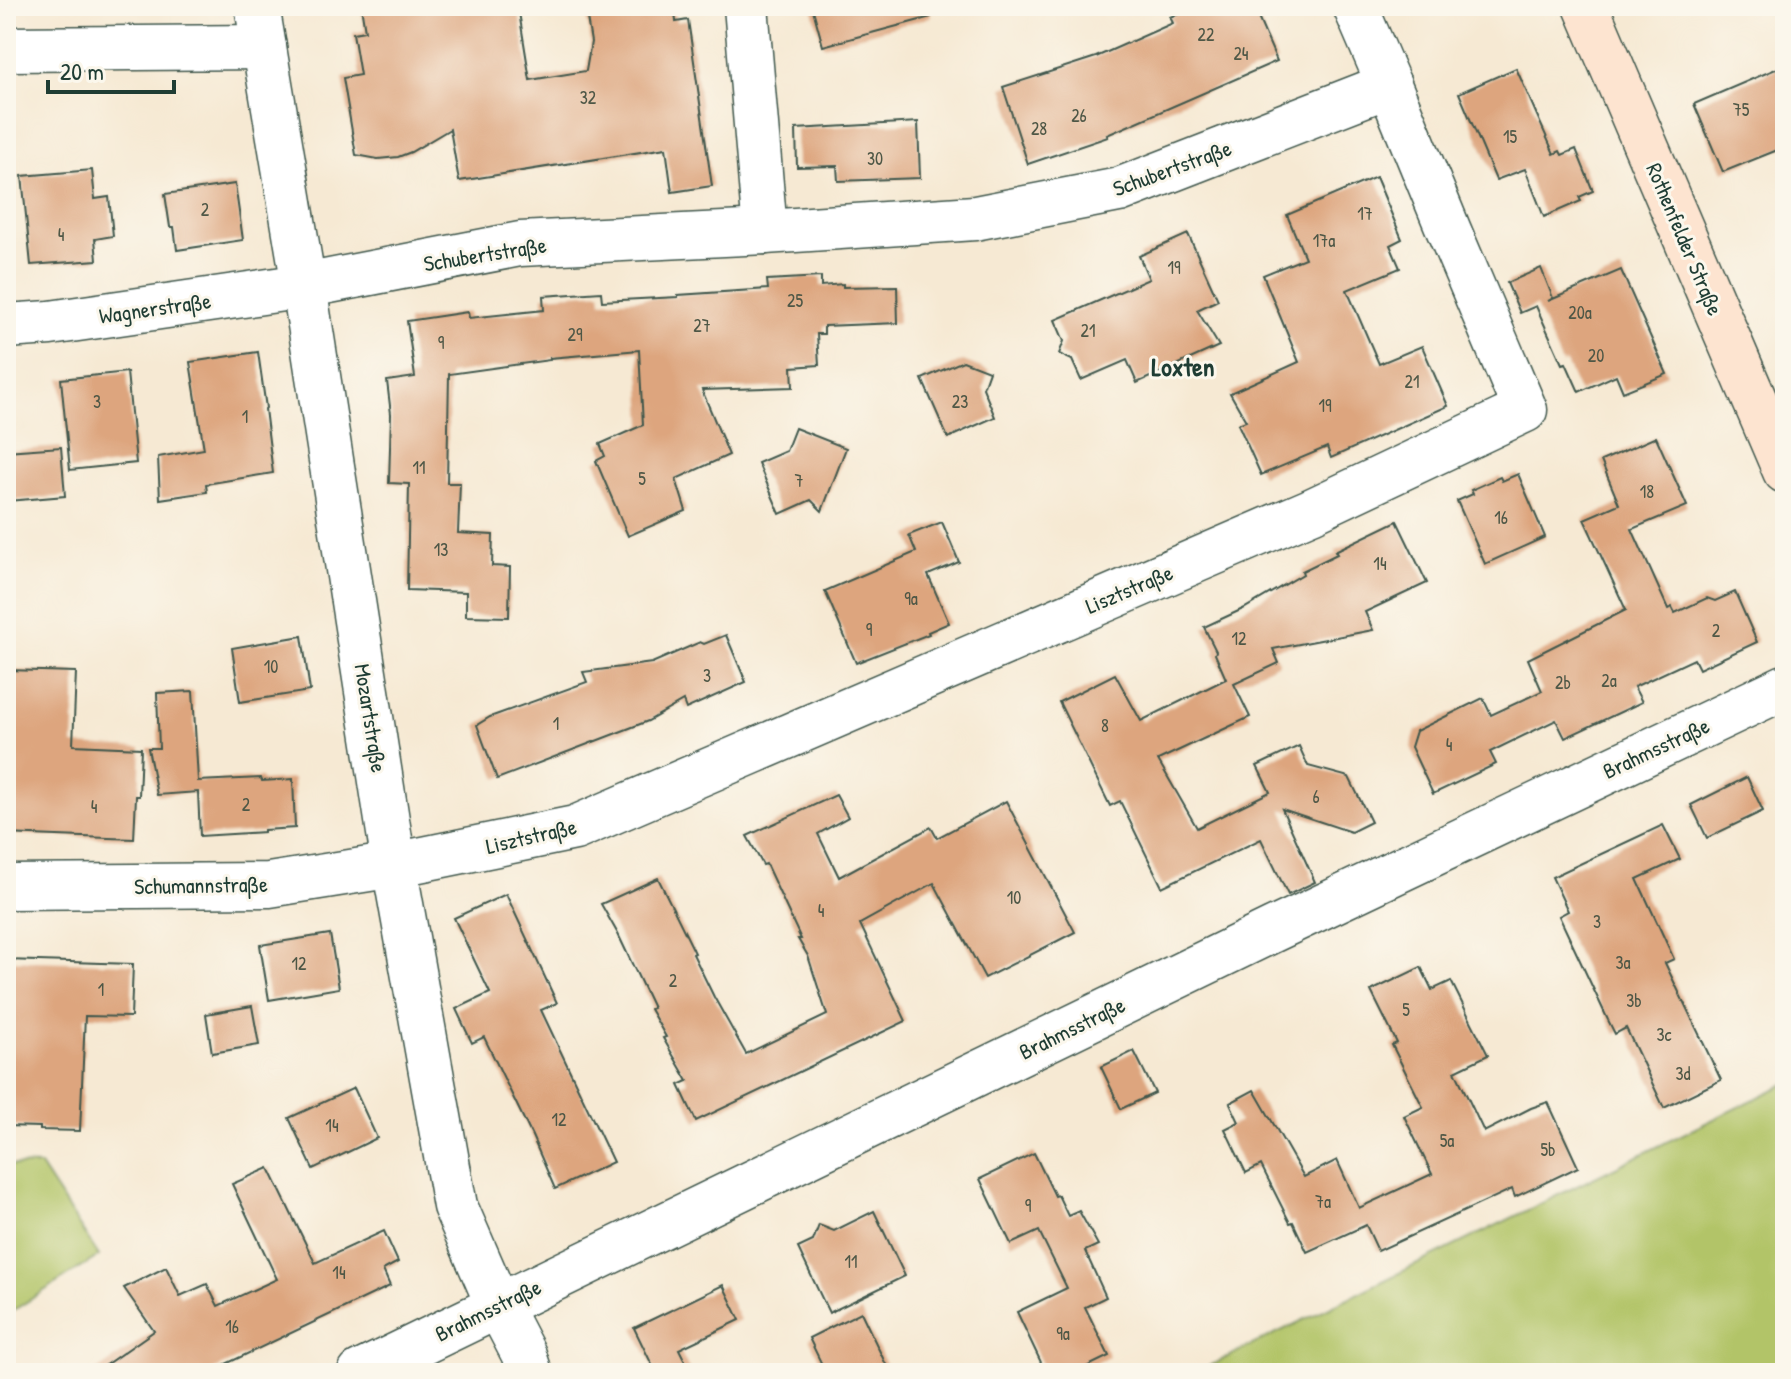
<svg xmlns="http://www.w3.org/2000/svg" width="1791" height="1379" viewBox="0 0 1791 1379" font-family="'Patrick Hand',sans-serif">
  <rect width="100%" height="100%" fill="#fbf7ec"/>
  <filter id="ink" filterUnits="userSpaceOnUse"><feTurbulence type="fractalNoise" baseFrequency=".0125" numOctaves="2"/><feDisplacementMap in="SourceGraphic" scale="16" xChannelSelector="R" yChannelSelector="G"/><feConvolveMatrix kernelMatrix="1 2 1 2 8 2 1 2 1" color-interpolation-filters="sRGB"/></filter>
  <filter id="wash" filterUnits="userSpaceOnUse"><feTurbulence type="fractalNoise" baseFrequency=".006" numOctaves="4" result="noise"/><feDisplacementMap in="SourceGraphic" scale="32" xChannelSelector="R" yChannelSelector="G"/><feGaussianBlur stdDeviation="1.8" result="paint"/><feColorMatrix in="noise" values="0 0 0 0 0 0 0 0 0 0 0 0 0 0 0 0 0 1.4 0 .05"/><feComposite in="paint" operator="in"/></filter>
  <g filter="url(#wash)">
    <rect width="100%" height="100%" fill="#f6e9d3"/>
    <g fill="#b2c467" stroke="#68804e" stroke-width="2">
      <polygon points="1785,1084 1785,1373 1195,1373"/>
      <polygon points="6,1165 40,1166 99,1256 6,1315"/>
    </g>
    <g id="blocks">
      <g fill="#dda57e">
        <polygon points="361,6 518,6 530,80 586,71 591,42 585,6 660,6 661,13 675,11 676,22 688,20 712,186 672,192 666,148 459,181 450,129 411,152 398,157 378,159 356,155 343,78 360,75 353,33 365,31"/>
        <polygon points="812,6 929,6 931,17 823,46"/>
        <polygon points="1194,6 1253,6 1277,61 1107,135 1108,137 1028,164 1003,87 1096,57 1173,23 1170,17"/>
        <polygon points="1785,65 1785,147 1723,172 1694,104"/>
        <polygon points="1516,68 1554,154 1560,151 1562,155 1576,149 1593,191 1579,197 1581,201 1544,217 1525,169 1496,180 1459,93"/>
        <polygon points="918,122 920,178 838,181 837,166 797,167 796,129"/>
        <polygon points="92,170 95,199 109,197 113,236 95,239 97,260 31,265 22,176"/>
        <polygon points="1376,177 1402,239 1390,245 1400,268 1347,290 1379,364 1422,346 1448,406 1331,458 1327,447 1261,475 1238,424 1246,421 1230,393 1299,362 1263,275 1305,258 1287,215"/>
        <polygon points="235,184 243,240 177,250 174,227 170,227 165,194"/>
        <polygon points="1188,234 1218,300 1197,310 1219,346 1137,383 1127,360 1081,380 1072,360 1059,354 1064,341 1055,320 1149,279 1139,256"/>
        <polygon points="1541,268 1553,298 1548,301 1621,270 1667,374 1623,392 1616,375 1579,392 1566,363 1562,364 1536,306 1520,313 1507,283"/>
        <polygon points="821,277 821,286 843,284 843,287 897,286 898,323 824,326 824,334 817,334 819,365 792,367 793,387 702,390 729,455 676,479 686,511 628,536 596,461 605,456 600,444 643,425 639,350 550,358 550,360 449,374 447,483 460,483 458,533 493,535 492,566 510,567 509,617 466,616 466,592 407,590 409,484 389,483 391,414 387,381 415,377 407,321 468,312 469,318 544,310 543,296 601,292 602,301 678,297 678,295 768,289 767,280"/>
        <polygon points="258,352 266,408 265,409 273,473 206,484 207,492 160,499 158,457 204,449 190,362"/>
        <polygon points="963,361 989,371 983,388 995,417 948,438 922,379"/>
        <polygon points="127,372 136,463 70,470 61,379"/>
        <polygon points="795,428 846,448 822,511 811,500 780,514 758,463 786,451"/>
        <polygon points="1656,437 1687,506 1632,529 1668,609 1672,607 1675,613 1707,598 1715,601 1735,592 1757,642 1699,669 1694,659 1634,687 1642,702 1565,738 1556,720 1490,752 1496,764 1433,794 1411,747 1416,731 1483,698 1491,715 1542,691 1528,659 1626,610 1584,519 1619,504 1601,461"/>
        <polygon points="61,447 65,496 8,501 6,451"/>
        <polygon points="1518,474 1545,537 1485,564 1457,501 1473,494 1471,490 1500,477 1502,481"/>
        <polygon points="1397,521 1427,583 1365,612 1373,630 1273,649 1279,663 1234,684 1250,717 1158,760 1197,828 1270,792 1257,766 1299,746 1308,766 1349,777 1371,822 1351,832 1282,809 1315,882 1288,895 1261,839 1162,887 1120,801 1110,806 1059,702 1115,674 1141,721 1226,679 1215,654 1216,651 1204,627 1245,608 1303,574 1302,571 1337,554 1335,551"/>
        <polygon points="942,522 959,562 928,575 949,623 928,632 929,634 856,663 825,591 916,552 909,535"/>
        <polygon points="726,635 746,682 686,709 683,701 648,721 497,779 477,725 490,717 587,682 583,672 652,663 700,642 704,644"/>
        <polygon points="302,636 310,691 240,702 232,648"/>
        <polygon points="6,670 76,672 73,745 141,748 139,796 136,796 134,839 6,834"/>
        <polygon points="193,691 198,781 261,778 262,781 293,779 295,828 264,830 264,832 200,836 198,792 157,795 148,748 159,748 157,693"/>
        <polygon points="1747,777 1763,811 1707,838 1691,805"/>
        <polygon points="836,795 848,817 818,834 839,877 931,827 937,838 1006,801 1075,932 985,978 934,883 860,924 906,1021 696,1121 679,1085 688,1081 663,1038 666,1037 650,1009 653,1008 618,934 601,904 658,878 695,953 693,954 714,997 746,1054 827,1015 808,956 798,939 801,939 766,864 763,865 747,836"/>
        <polygon points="1663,825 1680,859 1637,879 1674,959 1665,963 1721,1080 1664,1108 1626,1028 1615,1034 1608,1020 1559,916 1568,911 1552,877"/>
        <polygon points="506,894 557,1003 541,1010 613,1162 555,1189 532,1136 484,1037 472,1043 456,1009 490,993 454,918"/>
        <polygon points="330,934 339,988 269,1000 260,945"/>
        <polygon points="6,960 133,964 131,1017 85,1016 80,1131 40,1130 40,1127 6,1126"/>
        <polygon points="1421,967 1432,990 1451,981 1488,1055 1455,1071 1484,1132 1531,1108 1548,1102 1578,1167 1515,1197 1512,1189 1378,1251 1366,1225 1307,1252 1293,1222 1290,1223 1261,1165 1246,1173 1225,1129 1239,1122 1230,1103 1254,1090 1304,1177 1337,1160 1359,1208 1432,1174 1404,1116 1423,1107 1392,1045 1397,1043 1371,991"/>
        <polygon points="252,1006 259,1045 212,1053 206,1014"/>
        <polygon points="1134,1051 1155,1093 1121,1109 1101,1067"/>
        <polygon points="354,1088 377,1138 313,1169 289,1118"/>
        <polygon points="1034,1153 1055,1196 1058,1195 1068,1216 1079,1211 1098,1245 1085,1251 1106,1297 1085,1307 1109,1356 1074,1373 1046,1373 1017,1312 1067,1288 1039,1231 1011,1244 980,1179"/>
        <polygon points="269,1168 315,1263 384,1231 398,1262 383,1270 390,1286 207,1373 94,1373 154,1331 124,1288 166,1267 180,1296 207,1284 218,1306 277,1279 232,1184"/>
        <polygon points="874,1211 905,1276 829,1313 798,1248 813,1241 819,1225 834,1231"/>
        <polygon points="723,1285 740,1320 679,1349 691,1373 656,1373 634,1328"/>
        <polygon points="861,1312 890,1373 826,1373 809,1338"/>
      </g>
    </g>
  </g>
  <g filter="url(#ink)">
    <use href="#blocks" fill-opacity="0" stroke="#3f574c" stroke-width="2"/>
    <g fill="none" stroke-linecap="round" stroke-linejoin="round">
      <g stroke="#3f574c" stroke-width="47">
        <g id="street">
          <polyline points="257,6 304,286 394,865 455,1206 498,1305 524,1355 530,1373"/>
          <polyline points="746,6 765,232"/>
          <polyline points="6,49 264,47"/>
          <polyline points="6,326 50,323 304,286 520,244 765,232 975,218 1119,190 1389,85 1355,6"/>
          <polyline points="6,887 269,885 394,865 575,828 1311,511 1525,410 1449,231 1389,85"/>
          <polyline points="360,1373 1273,930 1785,687"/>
        </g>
      </g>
      <g stroke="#3f574c" stroke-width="47">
        <polyline id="secondary" points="1586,6 1785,471"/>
      </g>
      <use href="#street" stroke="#fff" stroke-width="44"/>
      <use href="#secondary" stroke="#fde4d0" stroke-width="44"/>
    </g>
  </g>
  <g text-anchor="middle" stroke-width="6" stroke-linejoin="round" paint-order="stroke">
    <g font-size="18" fill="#4e5746">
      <text x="1206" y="41">22</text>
      <text x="1241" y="60">24</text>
      <text x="588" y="104">32</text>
      <text x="1741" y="116">75</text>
      <text x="1079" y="122">26</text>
      <text x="1039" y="135">28</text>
      <text x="1510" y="143">15</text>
      <text x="875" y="165">30</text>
      <text x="205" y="216">2</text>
      <text x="1365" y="220">17</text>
      <text x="61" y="241">4</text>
      <text x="1324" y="247">17a</text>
      <text x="1174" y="274">19</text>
      <text x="795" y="307">25</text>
      <text x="1580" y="319">20a</text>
      <text x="702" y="332">27</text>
      <text x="1088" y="337">21</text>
      <text x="575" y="341">29</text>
      <text x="441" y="349">9</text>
      <text x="1596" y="362">20</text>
      <text x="1412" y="388">21</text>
      <text x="97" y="408">3</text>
      <text x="960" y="408">23</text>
      <text x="1325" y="412">19</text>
      <text x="245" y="423">1</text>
      <text x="419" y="474">11</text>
      <text x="642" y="485">5</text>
      <text x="799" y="487">7</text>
      <text x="1647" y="498">18</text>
      <text x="1501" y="524">16</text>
      <text x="441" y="556">13</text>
      <text x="1380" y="570">14</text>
      <text x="911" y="605">9a</text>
      <text x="869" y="636">9</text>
      <text x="1716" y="637">2</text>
      <text x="1239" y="645">12</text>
      <text x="271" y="673">10</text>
      <text x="707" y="682">3</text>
      <text x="1609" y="687">2a</text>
      <text x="1563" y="689">2b</text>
      <text x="556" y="730">1</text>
      <text x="1105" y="732">8</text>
      <text x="1449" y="751">4</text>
      <text x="1316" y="803">6</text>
      <text x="246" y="811">2</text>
      <text x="94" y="813">4</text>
      <text x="1014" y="904">10</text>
      <text x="821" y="917">4</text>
      <text x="1597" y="928">3</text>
      <text x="1623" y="969">3a</text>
      <text x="299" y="970">12</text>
      <text x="673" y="987">2</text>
      <text x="101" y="996">1</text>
      <text x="1634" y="1007">3b</text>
      <text x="1406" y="1016">5</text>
      <text x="1664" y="1041">3c</text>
      <text x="1683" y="1080">3d</text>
      <text x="559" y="1126">12</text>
      <text x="332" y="1132">14</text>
      <text x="1447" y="1147">5a</text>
      <text x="1548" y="1156">5b</text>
      <text x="1323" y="1208">7a</text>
      <text x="1028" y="1212">9</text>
      <text x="851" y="1268">11</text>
      <text x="339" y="1279">14</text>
      <text x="232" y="1333">16</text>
      <text x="1063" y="1340">9a</text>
    </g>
    <g font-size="22" fill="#1f3d34" stroke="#fbf7ec">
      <text transform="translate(1172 168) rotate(-20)" y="8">Schubertstraße</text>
      <text transform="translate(1685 239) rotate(67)" y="8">Rothenfelder Straße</text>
      <text transform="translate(485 254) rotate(-9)" y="8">Schubertstraße</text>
      <text transform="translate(155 308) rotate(-8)" y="8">Wagnerstraße</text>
      <text transform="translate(1129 589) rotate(-23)" y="8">Lisztstraße</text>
      <text transform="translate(371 718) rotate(81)" y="8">Mozartstraße</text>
      <text transform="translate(1656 748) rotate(-25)" y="8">Brahmsstraße</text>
      <text transform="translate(531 836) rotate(-13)" y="8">Lisztstraße</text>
      <text transform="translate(201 885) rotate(-1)" y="8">Schumannstraße</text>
      <text transform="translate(1072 1028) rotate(-26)" y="8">Brahmsstraße</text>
      <text transform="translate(488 1310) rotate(-26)" y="8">Brahmsstraße</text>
    </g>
    <g font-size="26" font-weight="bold" fill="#1f3d34" stroke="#fbf7ec">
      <text x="1183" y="376">Loxten</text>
    </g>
  </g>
  <rect width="1791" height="1379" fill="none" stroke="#fbf7ec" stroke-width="32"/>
  <path d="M48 80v12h126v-12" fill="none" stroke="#1f3d34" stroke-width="4"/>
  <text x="60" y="80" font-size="24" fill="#1f3d34" stroke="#fbf7ec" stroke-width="6" paint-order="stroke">20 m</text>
</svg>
